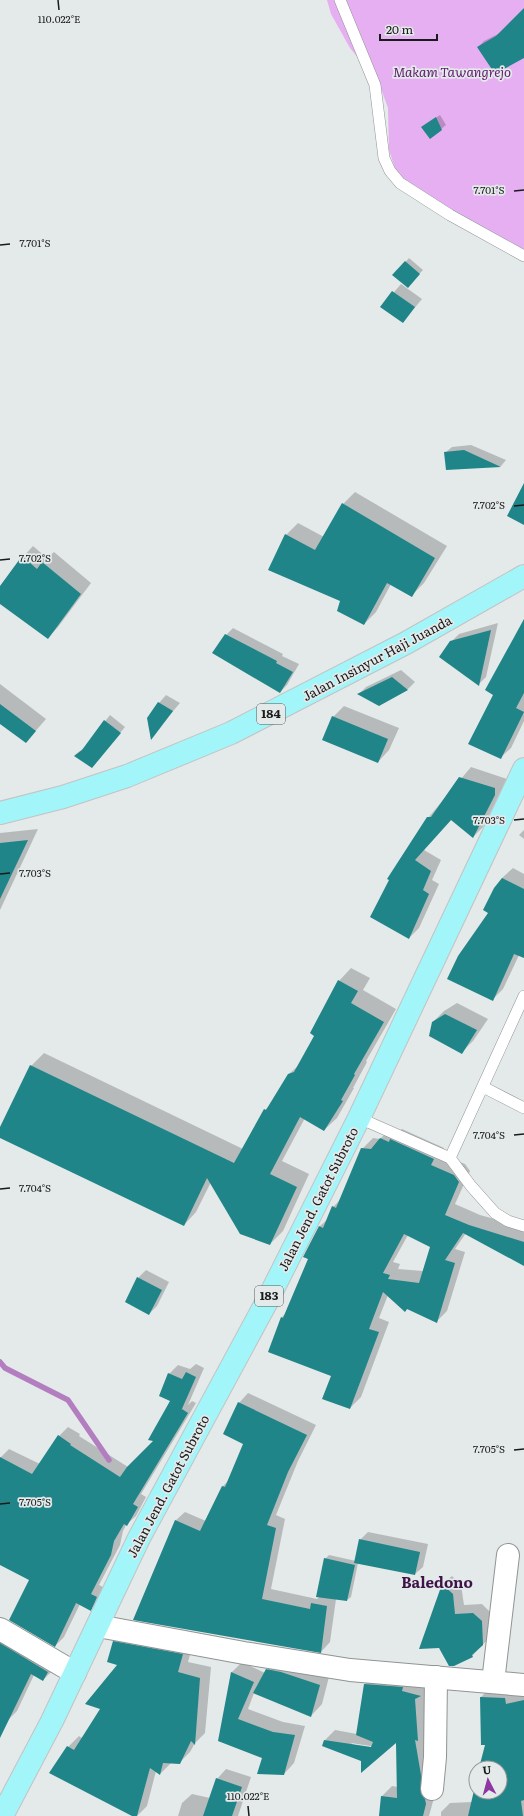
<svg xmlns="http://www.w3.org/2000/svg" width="524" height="1816" viewBox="0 0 524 1816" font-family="Literata,serif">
  <rect width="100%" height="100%" fill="#e4e9e9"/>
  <polygon fill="#e5aff2" points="327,0 524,0 524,262 398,177 389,150 388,108 379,83 350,48 331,14"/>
  <g fill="#0003" fill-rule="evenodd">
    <polygon points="524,10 524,57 478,47 484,41 500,33"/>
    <polygon points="440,115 446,125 430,138 422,127"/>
    <polygon points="409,258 423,270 411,283 394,275"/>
    <polygon points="401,284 422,299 403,322 382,306"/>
    <polygon points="471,445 506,460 501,466 447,469 445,453 452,447"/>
    <polygon points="355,492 447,546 424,583 412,595 391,584 376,612 364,624 286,535 298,523 324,537 343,504"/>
    <polygon points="33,546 47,558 54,552 91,583 58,627 48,638 0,602 0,587 23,557"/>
    <polygon points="498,623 486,677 479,684 451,642 459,634"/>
    <polygon points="524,624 524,721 511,748 500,758 494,694"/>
    <polygon points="233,628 283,654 282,656 299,664 287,685 280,692 226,635"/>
    <polygon points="401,670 415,682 408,689 379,705 359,694 366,687"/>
    <polygon points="0,684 46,719 26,742 0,723"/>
    <polygon points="166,695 180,703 151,737 159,703"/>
    <polygon points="344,706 399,728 389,750 378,762 333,717"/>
    <polygon points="110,715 125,727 92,767 75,755 85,747"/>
    <polygon points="471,767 507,779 483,827 473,837 452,819 424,850 441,860 432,880 439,884 419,928 409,938 390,880 428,818"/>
    <polygon points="38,829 0,910 0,833"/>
    <polygon points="524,830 524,839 519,835"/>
    <polygon points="513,868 524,874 524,957 519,955 503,989 492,1000 490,912 502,878"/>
    <polygon points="351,968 370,978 363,990 396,1009 366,1061 367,1062 353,1088 354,1088 337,1118 324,1130 305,1118 282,1161 309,1174 283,1231 270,1244 211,1182 196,1212 184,1225 0,1137 0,1130 31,1066 44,1053 243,1149 265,1110 272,1103 289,1074 300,1064 316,1035 339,981"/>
    <polygon points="457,1003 488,1019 473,1041 462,1052 433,1022 444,1011"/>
    <path d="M 391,1128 L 399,1131 L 402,1129 L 444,1148 L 442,1155 L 465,1164 L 470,1171 L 455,1204 L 480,1215 L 524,1227 L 524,1265 L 466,1233 L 455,1249 L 465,1252 L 447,1311 L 436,1322 L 408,1308 L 405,1311 L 388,1295 L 379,1318 L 389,1322 L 361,1397 L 350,1408 L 332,1375 L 269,1352 L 282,1317 L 285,1314 L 309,1258 L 320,1226 L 329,1218 L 333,1207 L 341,1199 L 362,1149 L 373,1138 L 380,1139 ZM 408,1235 L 431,1247 L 423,1271 L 398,1269 L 400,1264 L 393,1262 Z"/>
    <polygon points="146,1270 169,1282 157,1306 149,1314 138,1278"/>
    <polygon points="196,1364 204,1368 188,1405 192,1401 196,1403 141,1494 146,1497 136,1516 126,1525 123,1531 120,1545 99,1585 105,1588 100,1600 90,1609 80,1604 64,1637 55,1646 31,1580 0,1564 0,1458 9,1449 40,1464 59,1436 68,1427 80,1434 79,1436 128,1467 154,1441 172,1400 169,1374 178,1365 190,1369"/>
    <polygon points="248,1393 316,1425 298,1461 276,1515 285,1519 271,1589 317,1599 319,1597 325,1559 329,1555 356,1561 360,1540 368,1532 428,1544 423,1567 415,1574 358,1563 351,1597 347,1600 336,1599 330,1642 321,1652 134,1619 175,1521 185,1512 206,1521 223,1486 228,1481 245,1443 239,1403"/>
    <polygon points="452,1576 461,1585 464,1605 482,1604 490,1612 492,1635 472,1656 440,1647 421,1648 443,1584"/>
    <polygon points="0,1628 52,1671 43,1680 34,1675 17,1711 8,1720 0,1716"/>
    <polygon points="124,1631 193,1644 188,1662 211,1667 205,1733 195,1743 190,1752 179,1763 171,1763 160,1774 156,1771 147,1806 137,1816 134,1816 68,1747 79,1736 82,1738 102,1709 118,1664 114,1642"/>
    <polygon points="278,1658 330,1673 322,1704 311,1716 254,1693 248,1709 283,1722 305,1726 294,1763 284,1774 263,1757 219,1741 232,1672 242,1662 265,1673"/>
    <path d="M 375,1675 L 429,1686 L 425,1690 L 427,1730 L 435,1794 L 429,1816 L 380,1816 L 382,1796 L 392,1786 L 398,1787 L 397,1741 L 362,1760 L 325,1740 L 335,1730 L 357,1734 L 365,1684 ZM 351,1743 L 377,1747 L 376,1749 L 355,1746 Z"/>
    <polygon points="490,1688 524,1693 524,1816 441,1816 441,1812 450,1803 472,1802 476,1787 476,1792 500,1792 500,1768 481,1768 486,1744 481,1697"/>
    <polygon points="226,1769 251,1777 238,1816 178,1816 182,1803 192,1794 210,1798 217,1779"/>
  </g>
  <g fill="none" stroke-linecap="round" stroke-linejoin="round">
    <polyline stroke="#b27ebf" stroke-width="5.5" points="0,1362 5,1368 68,1400 109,1460"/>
  </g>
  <g fill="#1f8588" fill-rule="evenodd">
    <polygon points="524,8 524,58 495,74 477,47 496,36"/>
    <polygon points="436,117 442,130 430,139 421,127"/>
    <polygon points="405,261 420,274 408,288 392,275"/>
    <polygon points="392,291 415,307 403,323 380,307"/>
    <polygon points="464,450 501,467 446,470 444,452"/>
    <polygon points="524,483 524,525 507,516"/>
    <polygon points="342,503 435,558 412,597 387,583 364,625 337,611 340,601 268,570 285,534 315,550"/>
    <polygon points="22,556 37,569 42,562 81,594 48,639 0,604 0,586"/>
    <polygon points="524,619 524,693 516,708 524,712 501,759 468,744 493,695 485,690"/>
    <polygon points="491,630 479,686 439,657 450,641"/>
    <polygon points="225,634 277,661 276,663 293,672 280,693 212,653"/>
    <polygon points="392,677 408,690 379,706 357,694"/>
    <polygon points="158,702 173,711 151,740 147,718"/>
    <polygon points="0,704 36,731 26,743 0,724"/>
    <polygon points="332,716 388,739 378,763 322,740"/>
    <polygon points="104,720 121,733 92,768 74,756 82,750"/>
    <polygon points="459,777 495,788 495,795 473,838 451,820 415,860 431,871 423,890 429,894 409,939 370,917 389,880 387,879 427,817 431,817"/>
    <polygon points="28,840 0,899 0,843"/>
    <polygon points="502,878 524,889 524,958 514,954 493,1001 447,979 458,956 488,913 483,910 494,888"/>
    <polygon points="338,980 358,991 351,1003 384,1022 354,1074 355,1075 341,1100 343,1101 324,1131 300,1117 270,1174 297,1187 270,1245 240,1234 207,1178 184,1226 0,1138 0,1127 30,1065 234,1163 264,1109 266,1110 288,1074 294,1072 314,1036 310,1033"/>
    <polygon points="445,1014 477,1030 462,1054 429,1036 432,1022"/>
    <path d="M 380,1138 L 389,1142 L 390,1139 L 434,1159 L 431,1165 L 454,1175 L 459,1182 L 445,1215 L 469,1225 L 524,1242 L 524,1266 L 463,1233 L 445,1260 L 455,1263 L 437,1323 L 407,1309 L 405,1312 L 383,1292 L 369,1329 L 379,1332 L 350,1409 L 322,1399 L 331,1376 L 268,1352 L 281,1317 L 283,1318 L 308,1259 L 303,1257 L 319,1226 L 323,1228 L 332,1206 L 336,1208 L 361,1148 L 371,1149 ZM 404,1234 L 430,1247 L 419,1283 L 388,1279 L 390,1275 L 383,1273 Z"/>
    <polygon points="137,1277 162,1290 149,1315 125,1302"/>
    <polygon points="186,1372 196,1377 181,1411 182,1409 188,1413 133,1504 138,1507 127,1526 124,1524 114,1541 111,1555 91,1594 97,1597 91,1611 76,1603 55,1647 9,1620 29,1580 0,1565 0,1457 32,1474 58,1435 71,1444 70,1445 120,1477 127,1467 153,1441 148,1440 170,1401 159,1396 168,1373 182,1379"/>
    <polygon points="238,1402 307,1435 288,1472 267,1525 276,1528 262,1599 310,1609 311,1603 327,1606 321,1653 133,1620 175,1520 200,1531 222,1486 225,1487 243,1444 223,1434"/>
    <polygon points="359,1539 420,1552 415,1575 354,1563"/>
    <polygon points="324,1558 355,1565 347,1601 316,1597"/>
    <polygon points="442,1584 453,1594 455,1614 473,1613 482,1621 483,1645 472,1655 473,1657 454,1666 449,1666 439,1648 419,1649"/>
    <polygon points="113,1641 183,1654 178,1672 200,1678 195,1745 191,1741 180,1764 163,1763 160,1775 150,1768 137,1816 132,1816 49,1773 67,1746 74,1750 100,1709 85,1704 117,1665 107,1662"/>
    <polygon points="0,1643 48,1672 43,1681 31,1674 0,1738"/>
    <polygon points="266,1669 281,1672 320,1685 311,1717 253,1693"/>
    <polygon points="231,1672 254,1682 238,1719 273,1732 295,1735 284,1775 257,1774 262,1758 218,1741"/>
    <polygon points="364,1684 403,1687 402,1691 421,1696 415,1699 418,1741 415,1740 421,1775 421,1794 425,1799 426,1804 423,1816 379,1816 381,1796 397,1798 396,1743 361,1773 361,1761 322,1746 324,1740 371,1747 373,1742 356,1735"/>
    <polygon points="480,1697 505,1698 506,1704 524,1700 524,1800 521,1801 523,1816 468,1816 476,1782 476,1792 500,1792 500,1768 479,1768 485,1745 481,1745"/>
    <polygon points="216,1778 242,1787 232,1816 203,1816"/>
  </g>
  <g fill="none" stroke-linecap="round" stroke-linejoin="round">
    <g stroke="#909494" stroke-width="12">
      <g id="service">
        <polyline points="340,0 375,85 384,158 390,171 400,183 450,215 524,256"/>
        <polyline points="483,1087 524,1108"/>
        <polyline points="359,1118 450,1158 471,1186 495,1213 508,1221 524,1226"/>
        <polyline points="450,1158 524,996"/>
      </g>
    </g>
    <g stroke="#909494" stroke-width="24">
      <g id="minor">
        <polyline points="98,1626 244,1653 350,1670 524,1685"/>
        <polyline points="0,1629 75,1673"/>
        <polyline points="493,1682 508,1555"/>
        <polyline points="432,1789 435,1757 436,1677"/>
      </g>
    </g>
    <g stroke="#c3c3c3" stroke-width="24">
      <g id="primary">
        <polyline points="0,813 63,797 127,776 231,733 406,643 524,576"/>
        <polyline points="2,1816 52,1721 139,1538 266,1303 359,1118 524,769"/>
      </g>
    </g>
    <use href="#service" stroke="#fff" stroke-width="11"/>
    <use href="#minor" stroke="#fff" stroke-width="22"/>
    <use href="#primary" stroke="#a2f5f8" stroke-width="22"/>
  </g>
  <path fill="none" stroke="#191a1a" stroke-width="1.5" d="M 58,0 L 59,10M 514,191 L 524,190M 0,245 L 10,244M 514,506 L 524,505M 0,560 L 10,559M 514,820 L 524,819M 0,874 L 10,873M 514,1135 L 524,1134M 0,1189 L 10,1188M 514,1450 L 524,1449M 0,1504 L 10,1503M 248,1806 L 249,1816"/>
  <g text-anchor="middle" stroke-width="3.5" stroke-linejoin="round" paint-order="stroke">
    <g fill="#e4e9e9" stroke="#565858" stroke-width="1">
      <rect x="257" y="704" width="28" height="20" rx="3"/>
      <rect x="255" y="1286" width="28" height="20" rx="3"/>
    </g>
    <g font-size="12" font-weight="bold" fill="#191a1a">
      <text x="271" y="718">184</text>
      <text x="269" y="1300">183</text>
    </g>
    <g font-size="13" font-style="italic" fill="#622171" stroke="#e4e9e9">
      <text x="452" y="77">Makam Tawangrejo</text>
    </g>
    <g font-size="13" fill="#191a1a" stroke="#e4e9e9">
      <text transform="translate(377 658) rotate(-28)" y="5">Jalan Insinyur Haji Juanda</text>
      <text transform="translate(318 1199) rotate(-63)" y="5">Jalan Jend. Gatot Subroto</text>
      <text transform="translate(168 1486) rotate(-62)" y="5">Jalan Jend. Gatot Subroto</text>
    </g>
    <g font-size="15" font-weight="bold" fill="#3e1448" stroke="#e4e9e9">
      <text x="437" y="1588">Baledono</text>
    </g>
  </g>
  <g font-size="10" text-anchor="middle" fill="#191a1a" stroke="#e4e9e9" stroke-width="3.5" stroke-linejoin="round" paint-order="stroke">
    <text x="59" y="23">110.022°E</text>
    <text x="489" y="194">7.701°S</text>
    <text x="35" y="247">7.701°S</text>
    <text x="489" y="509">7.702°S</text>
    <text x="35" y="562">7.702°S</text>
    <text x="489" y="824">7.703°S</text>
    <text x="35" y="877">7.703°S</text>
    <text x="489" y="1139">7.704°S</text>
    <text x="35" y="1192">7.704°S</text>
    <text x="489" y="1453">7.705°S</text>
    <text x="35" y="1506">7.705°S</text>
    <text x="248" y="1800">110.022°E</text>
  </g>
  <g transform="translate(488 1780) rotate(354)"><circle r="19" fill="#e4e9e9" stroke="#939696"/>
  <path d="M0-3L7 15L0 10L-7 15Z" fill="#8e36a2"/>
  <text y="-6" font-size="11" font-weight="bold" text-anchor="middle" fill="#191a1a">U</text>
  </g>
  <path d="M380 34v6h57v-6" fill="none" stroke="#191a1a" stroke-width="2"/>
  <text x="386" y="34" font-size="12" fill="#191a1a" stroke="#e4e9e9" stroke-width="3" paint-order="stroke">20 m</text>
</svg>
